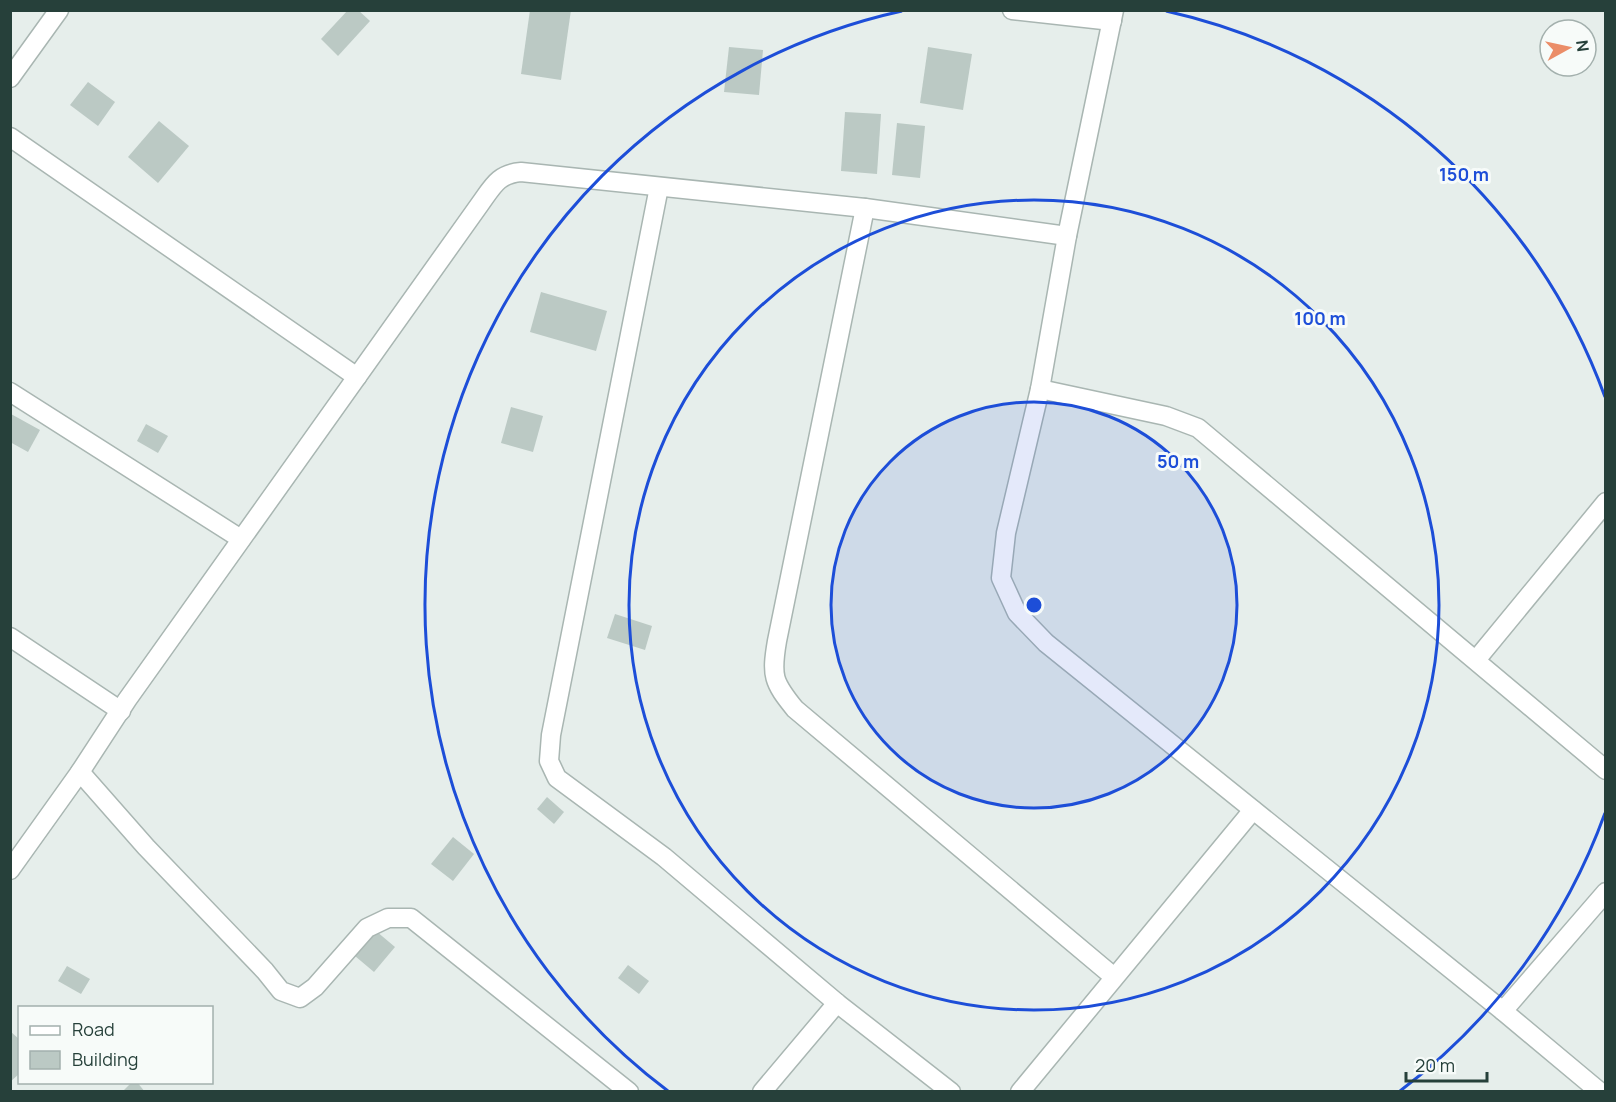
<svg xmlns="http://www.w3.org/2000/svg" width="1616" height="1102" viewBox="0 0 1616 1102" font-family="Manrope,sans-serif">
  <rect width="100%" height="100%" fill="#e6eeeb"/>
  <g fill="#bbc9c4">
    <polygon points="348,10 358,10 370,21 338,56 321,39"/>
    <polygon points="530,10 571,10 561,80 521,74"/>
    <polygon points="729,47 763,50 759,95 724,92"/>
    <polygon points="928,47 972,54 963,110 920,103"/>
    <polygon points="88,82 115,102 98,126 70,105"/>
    <polygon points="845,112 881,114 877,174 841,171"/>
    <polygon points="159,121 189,146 158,183 128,157"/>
    <polygon points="897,123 925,126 920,178 892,175"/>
    <polygon points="541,292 607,311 596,351 530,332"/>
    <polygon points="511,407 543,416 533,452 501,443"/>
    <polygon points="11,414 40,430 28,452 10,442"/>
    <polygon points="146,424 168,436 158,453 137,441"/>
    <polygon points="615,614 652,626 645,650 607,638"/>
    <polygon points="547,797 564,812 554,824 537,809"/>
    <polygon points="453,837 474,854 453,881 431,864"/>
    <polygon points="376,931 395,947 374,972 355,956"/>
    <polygon points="628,965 649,981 639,994 618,978"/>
    <polygon points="67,966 90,979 81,994 58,981"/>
    <polygon points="10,1031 20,1040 20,1073 10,1082"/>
    <polygon points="132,1082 137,1082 145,1092 122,1092"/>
  </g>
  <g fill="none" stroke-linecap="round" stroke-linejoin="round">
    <g stroke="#a9b6b2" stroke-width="21">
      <g id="minor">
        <polyline points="1012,10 1112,21"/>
        <polyline points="1114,10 1067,236 1040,389 1006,533 1001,578 1017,613 1046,643 1503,1011 1600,1092"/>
        <polyline points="10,78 59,10"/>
        <polyline points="10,137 357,377"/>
        <polyline points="659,187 551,735 549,761 557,778 664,857 837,1003 951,1092"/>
        <path d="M 865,208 L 777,641 C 771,676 773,682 795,709 L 1114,977"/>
        <polyline points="1040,389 1166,416 1198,428 1606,770"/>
        <polyline points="10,392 241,539"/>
        <polyline points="10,637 121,711"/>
        <polyline points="1476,660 1606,502"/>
        <polyline points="80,772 146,847 265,971 281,991 300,998 315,987 367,928 388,918 411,918 629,1092"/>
        <path d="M 10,870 L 80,772 L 127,700 L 480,204 C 493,186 498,174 521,172 L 865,208 L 1067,236"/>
        <polyline points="1503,1011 1606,892"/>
        <polyline points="762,1092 837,1003"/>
        <polyline points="1020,1092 1253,810"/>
      </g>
    </g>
    <use href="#minor" stroke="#fff" stroke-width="18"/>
  </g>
  <circle cx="1034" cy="605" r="203" fill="#1d4ed8" fill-opacity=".12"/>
  <g fill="none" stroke="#1d4ed8" stroke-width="3">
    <circle cx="1034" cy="605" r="203"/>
    <circle cx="1034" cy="605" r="405"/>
    <path d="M1605 813A608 608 0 0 1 1400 1091M668 1091A608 608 0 0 1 902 11M1166 11A608 608 0 0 1 1605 397"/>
  </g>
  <circle cx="1034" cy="605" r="9" fill="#1d4ed8" stroke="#f7fbf9" stroke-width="3"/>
  <g font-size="18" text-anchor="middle" font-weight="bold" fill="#1d4ed8" stroke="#f7fbf9" stroke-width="6" stroke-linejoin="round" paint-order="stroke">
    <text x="1464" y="181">150 m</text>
    <text x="1320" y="325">100 m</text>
    <text x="1178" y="468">50 m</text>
  </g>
  <rect width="1616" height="1102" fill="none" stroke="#26403a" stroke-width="24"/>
  <rect x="18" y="1006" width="195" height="78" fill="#f7fbf9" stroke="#a3b0ad" stroke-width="1.5"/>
  <rect x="30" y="1026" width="30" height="9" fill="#ffffff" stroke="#a3b0ad" stroke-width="1.5"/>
  <text x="72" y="1036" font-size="18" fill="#26403a">Road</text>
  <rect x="30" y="1051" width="30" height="18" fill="#bbc9c4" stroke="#a3b0ad" stroke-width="1.5"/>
  <text x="72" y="1066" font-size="18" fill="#26403a">Building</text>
  <g transform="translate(1568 48) rotate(82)"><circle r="28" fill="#f7fbf9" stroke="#a3b0ad" stroke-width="1.5"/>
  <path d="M0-4.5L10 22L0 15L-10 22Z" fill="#eb8d68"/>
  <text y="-9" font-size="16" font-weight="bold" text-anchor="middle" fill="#26403a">N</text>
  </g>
  <path d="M1406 1072v9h81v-9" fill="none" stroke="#26403a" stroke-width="3"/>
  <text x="1415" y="1072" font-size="18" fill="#26403a" stroke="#f7fbf9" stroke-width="4.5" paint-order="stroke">20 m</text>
</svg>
